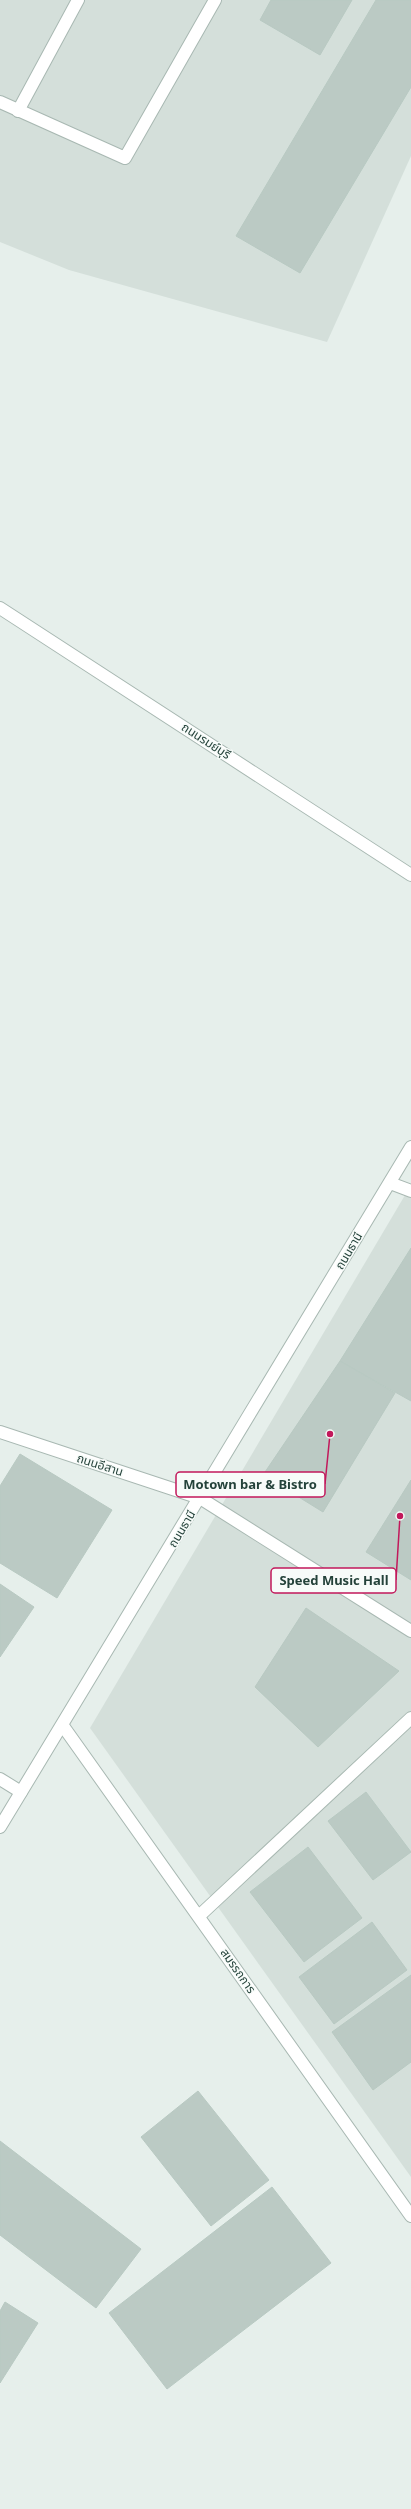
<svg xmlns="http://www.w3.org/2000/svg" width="411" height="2509" viewBox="0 0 411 2509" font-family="'Noto Sans','Noto Sans Thai',sans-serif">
  <rect width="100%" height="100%" fill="#e6efeb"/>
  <g fill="#d4dfda">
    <polygon points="0,0 411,0 411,156 327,342 69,270 0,242"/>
    <polygon points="411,1185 411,2177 90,1728"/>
  </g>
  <g fill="#bbcac4" stroke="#b8c9c2">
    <polygon points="271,0 352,0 320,55 260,20"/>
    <polygon points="376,0 411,0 411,87 300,273 236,236"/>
    <polygon points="411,1248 411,1401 340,1361"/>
    <polygon points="340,1361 395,1393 323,1512 263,1475"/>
    <polygon points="20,1454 112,1510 57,1598 0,1563 0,1486"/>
    <polygon points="411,1480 411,1580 366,1552"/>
    <polygon points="0,1584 34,1607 0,1657"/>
    <polygon points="306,1608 399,1671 318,1747 255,1687"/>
    <polygon points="366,1792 411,1852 373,1880 328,1821"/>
    <polygon points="308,1847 362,1918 304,1962 250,1892"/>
    <polygon points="372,1922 407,1970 334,2024 299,1977"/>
    <polygon points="411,1975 411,2062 373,2090 332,2032"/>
    <polygon points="198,2091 269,2180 211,2226 141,2137"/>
    <polygon points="0,2141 141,2249 96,2308 0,2235"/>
    <polygon points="272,2187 331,2263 167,2389 109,2313"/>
    <polygon points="5,2302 38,2323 0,2383 0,2311"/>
  </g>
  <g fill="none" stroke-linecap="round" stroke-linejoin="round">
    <g stroke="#a8b8b2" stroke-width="14">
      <g id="service">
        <polyline points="0,102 125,158 215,0"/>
        <polyline points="18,111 78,0"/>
        <polyline points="390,1183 411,1191"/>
        <polyline points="200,1498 411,1631"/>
        <polyline points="199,1916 411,1718"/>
      </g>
    </g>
    <g stroke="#a8b8b2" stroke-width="14">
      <g id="minor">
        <polyline points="0,608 411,875"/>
        <polyline points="0,1432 200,1498"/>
        <polyline points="63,1726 411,2216"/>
        <polyline points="0,1779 21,1792"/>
      </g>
    </g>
    <g stroke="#a8b8b2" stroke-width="14">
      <polyline id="tertiary" points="0,1827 411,1147"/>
    </g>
    <use href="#service" stroke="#fff" stroke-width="12"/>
    <use href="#minor" stroke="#fff" stroke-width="12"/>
    <use href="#tertiary" stroke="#fff" stroke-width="12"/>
  </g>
  <g text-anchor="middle" stroke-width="3" stroke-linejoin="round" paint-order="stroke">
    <g font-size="12" fill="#24423a" stroke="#f7fbf9">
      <text transform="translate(206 741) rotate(33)" y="4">ถนนรมย์บุรี</text>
      <text transform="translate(349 1251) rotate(-59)" y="4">ถนนธานี</text>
      <text transform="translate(100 1465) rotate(18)" y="4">ถนนอีสาน</text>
      <text transform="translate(182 1529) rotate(-59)" y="4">ถนนธานี</text>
      <text transform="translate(238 1971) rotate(55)" y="4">สมรรถการ</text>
    </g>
  </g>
  <path fill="none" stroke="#c2185b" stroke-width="1.5" d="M330 1434L325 1484M400 1516L396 1580"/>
  <g fill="#c2185b" stroke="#f7fbf9" stroke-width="1.5">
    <circle cx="330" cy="1434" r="4"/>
    <circle cx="400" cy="1516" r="4"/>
  </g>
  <g fill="#f7fbf9" stroke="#c2185b" stroke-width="1.5">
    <rect x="176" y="1472" width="149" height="25" rx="4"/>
    <rect x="271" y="1568" width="125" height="25" rx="4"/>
  </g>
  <g font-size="13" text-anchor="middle" font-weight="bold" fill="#24423a">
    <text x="250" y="1489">Motown bar &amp; Bistro</text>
    <text x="334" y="1585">Speed Music Hall</text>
  </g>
</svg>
